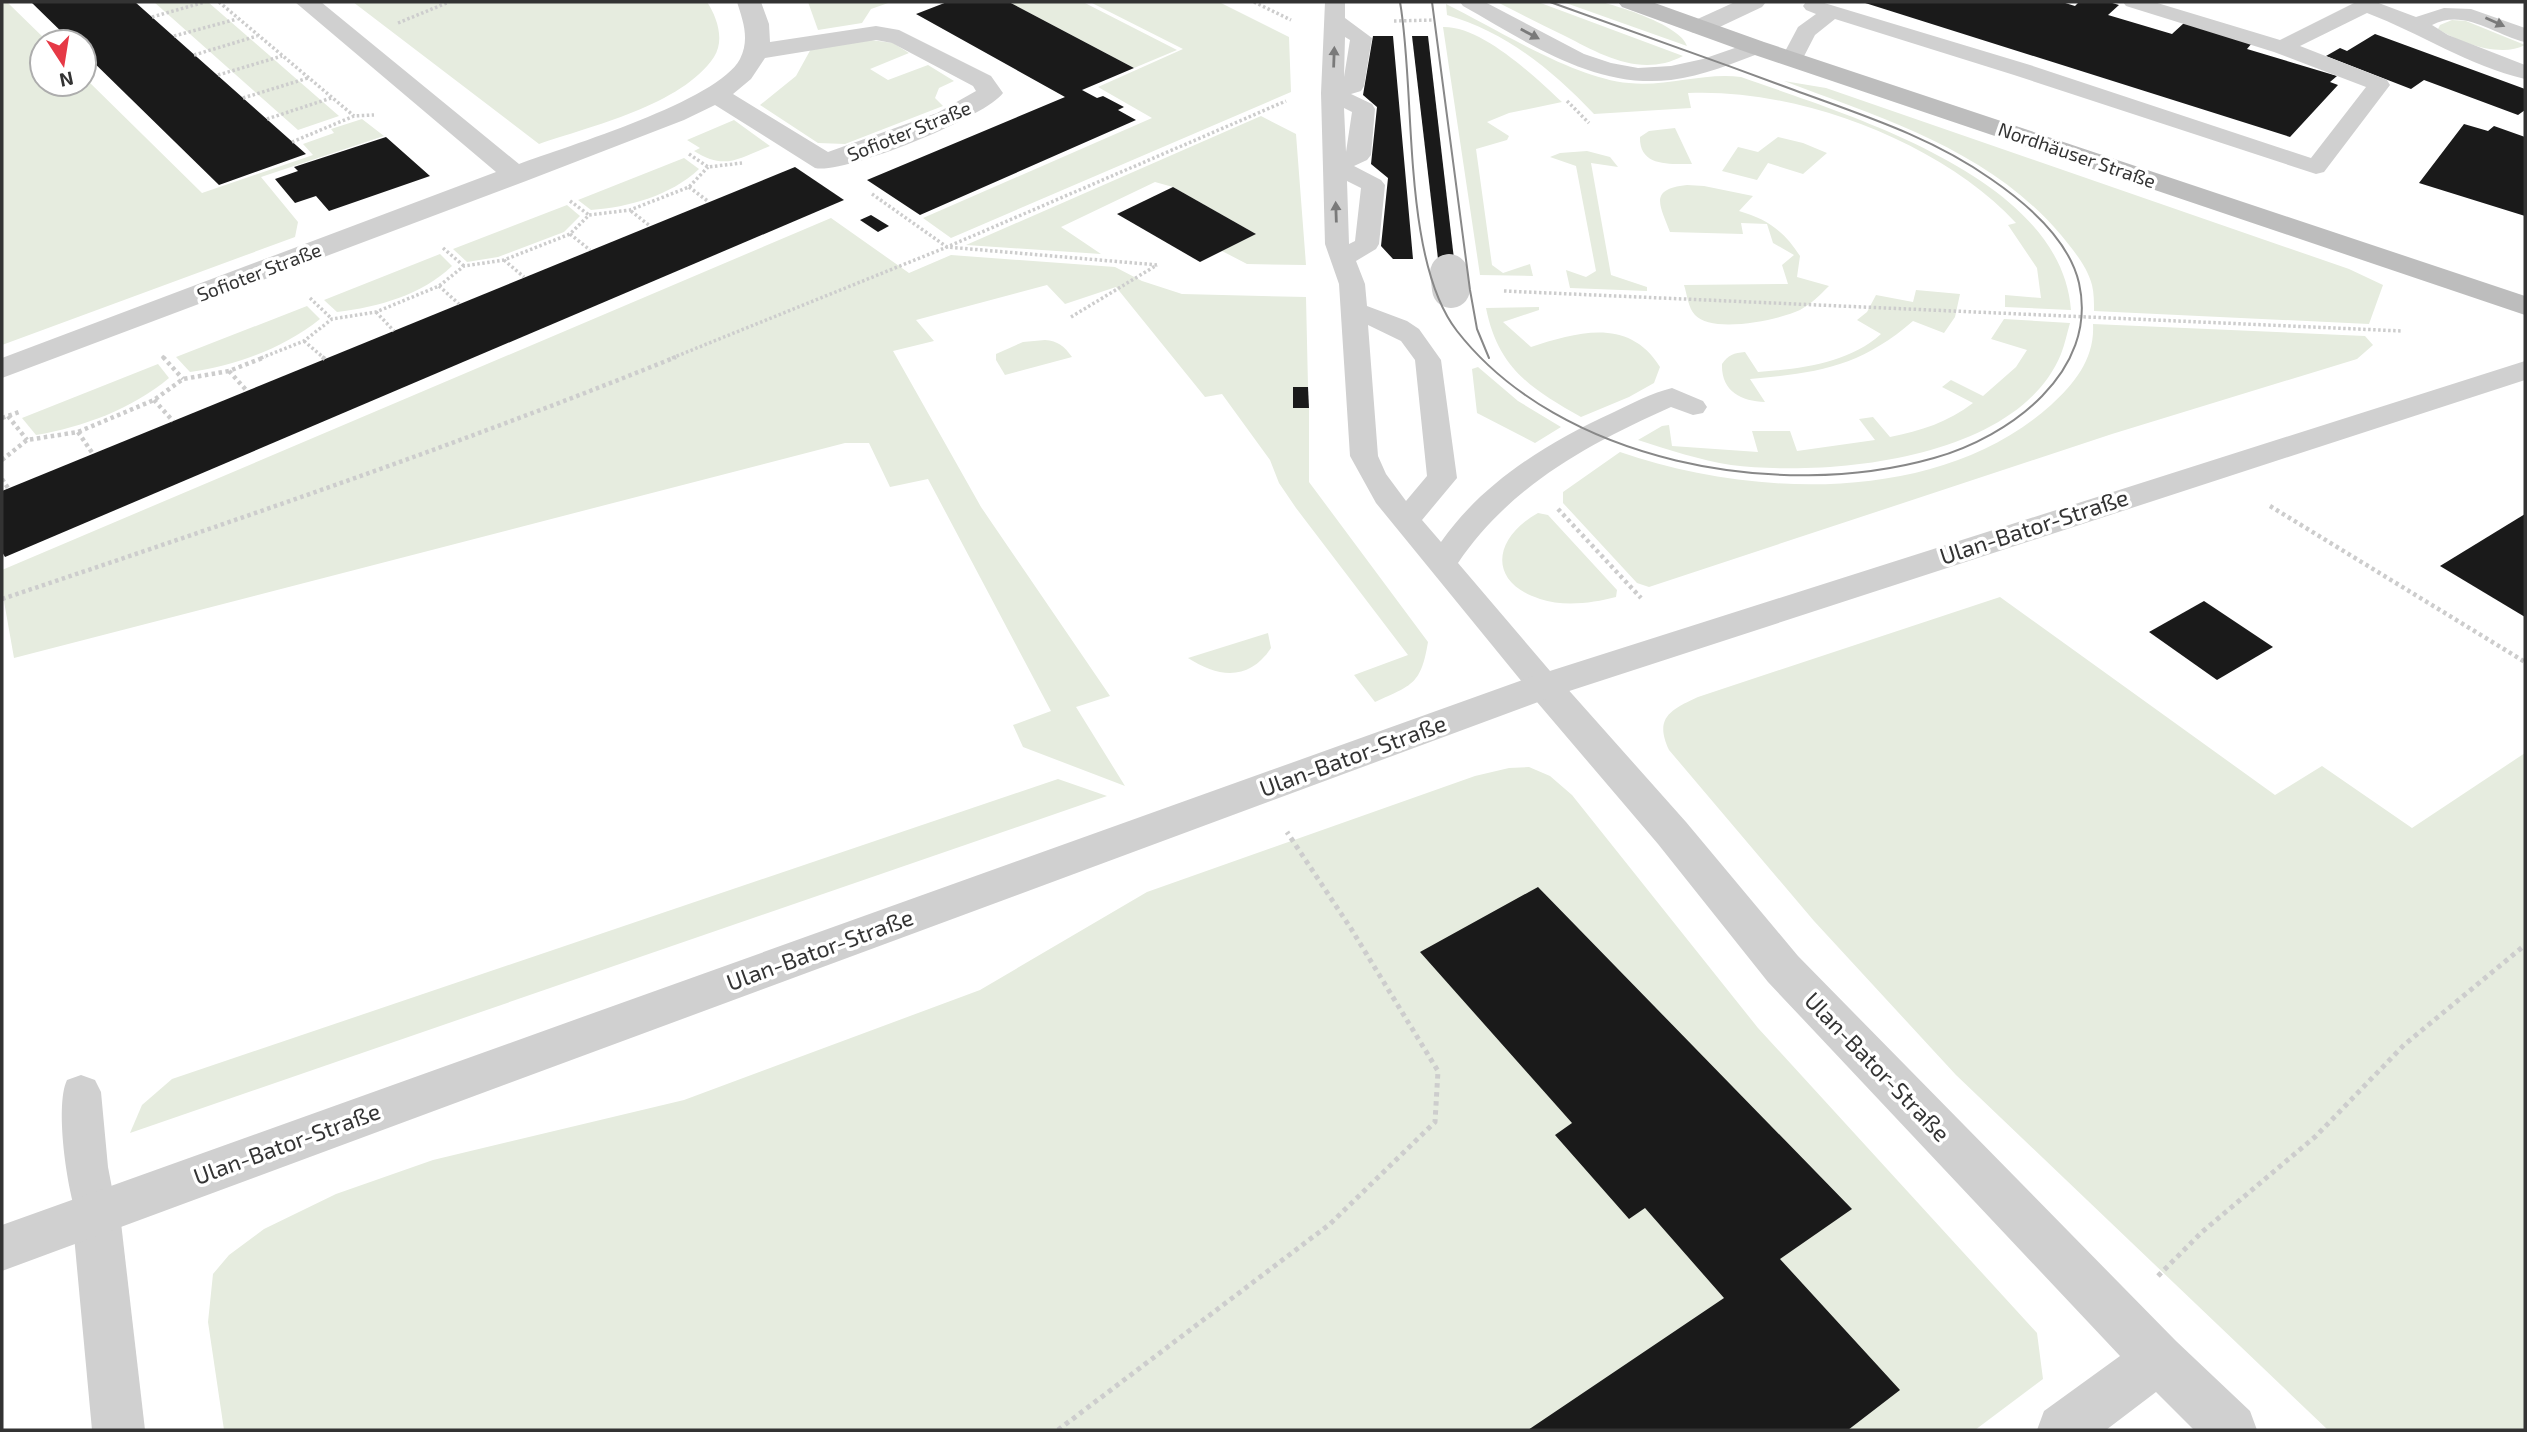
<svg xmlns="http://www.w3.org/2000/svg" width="2527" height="1432" viewBox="0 0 2527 1432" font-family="'Exo 2',sans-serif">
  <rect width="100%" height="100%" fill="#fff"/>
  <g fill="#e6ecdf">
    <polygon points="2,2 7,2 48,42 42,42 42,84 84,84 84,77 202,193 313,155 303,144 334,133 331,129 362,119 384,136 261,177 298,222 295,237 2,345"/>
    <polygon points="154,2 208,2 339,116 298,130"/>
    <path d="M 353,2 L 707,2 C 717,17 725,40 714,57 C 682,105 591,126 539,144 Z"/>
    <polygon points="808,2 891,2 871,9 862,23 818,30"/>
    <polygon points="1009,2 1083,2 1177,50 1134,68"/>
    <polygon points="1090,2 1219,2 1289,37 1291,92 951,238 923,218 1152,118 1098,87 1183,49"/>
    <path d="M 1497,2 L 1538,2 L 1683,56 C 1641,78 1602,55 1565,36 C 1542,25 1519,13 1497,2 Z"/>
    <path d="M 1563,2 C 1575,2 1590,0 1601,2 C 1622,7 1681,26 1687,46 Z"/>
    <path d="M 1446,4 C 1497,29 1573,78 1629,83 C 1667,87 1705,72 1741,77 C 1847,115 2061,176 2071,310 L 2005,307 L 2005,295 L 2041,298 L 2037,268 L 2008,225 L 2016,223 C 1941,142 1798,88 1688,93 L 1691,108 L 1594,114 C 1552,70 1506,32 1447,15 Z"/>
    <path d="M 2452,20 L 2466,21 L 2525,45 C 2501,58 2460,43 2438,29 L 2440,25 Z"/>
    <path d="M 1443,27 C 1482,26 1534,76 1562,102 L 1509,113 L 1487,122 L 1509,136 L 1507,140 L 1476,149 L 1492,265 L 1503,273 L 1530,264 L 1533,276 L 1480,275 Z"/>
    <polygon points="871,40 893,43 909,53 870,69 888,80 928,65 954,81 939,88 935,98 943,106 845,144 818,143 760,105 796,76 812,47"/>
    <path d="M 1784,81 L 1826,88 L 2349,269 L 2383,285 L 2369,324 L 2094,311 C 2094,303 2094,293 2092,285 C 2087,266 2073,250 2061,235 C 1989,150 1884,119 1784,81 Z"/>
    <polygon points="1261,116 1296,134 1306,265 1247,264 1222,251 1256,234 1173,187 1155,182 1061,227 1101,254 966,245"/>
    <path d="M 734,120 L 770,146 C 739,158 725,171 694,151 L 700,148 L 687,140 Z"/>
    <path d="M 1675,128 L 1692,164 C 1670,164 1639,167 1640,137 L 1649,131 Z"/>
    <polygon points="1778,137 1803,143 1827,153 1803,174 1768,163 1757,180 1722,171 1738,147 1758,152"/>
    <polygon points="1587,151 1610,157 1618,167 1591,163 1611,275 1647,287 1647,291 1570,288 1566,270 1586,277 1596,271 1576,166 1550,157 1560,153"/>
    <path d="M 684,158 L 699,169 C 670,196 629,207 591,210 L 578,200 Z"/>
    <path d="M 1687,185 L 1704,186 L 1753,196 L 1739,211 C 1767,219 1784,231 1800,256 L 1797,277 L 1829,286 C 1820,295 1811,304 1800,310 C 1779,320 1712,334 1695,315 C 1688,308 1687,294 1684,285 L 1788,284 L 1782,265 L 1794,255 L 1773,243 L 1767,224 L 1741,223 L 1743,234 L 1670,232 C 1660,205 1648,189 1687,185 Z"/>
    <polygon points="567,205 580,216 564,232 498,257 467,262 453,249"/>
    <path d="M 831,218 L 909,273 L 951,255 L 1115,267 L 1142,281 L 1182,294 L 1306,297 L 1308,387 L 1294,387 L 1294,408 L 1309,408 L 1309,482 L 1428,642 C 1421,684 1413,685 1375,702 L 1354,675 L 1408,655 L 1296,508 L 1279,483 L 1270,460 L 1222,394 L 1205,397 L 1116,287 L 1065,304 L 1047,285 L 916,320 L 934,341 L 893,351 L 981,507 L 1110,696 L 1076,707 L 1125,786 L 1023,747 L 1013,725 L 1051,711 L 928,479 L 890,487 L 869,443 L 845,443 L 14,658 L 2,590 L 2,570 Z"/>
    <path d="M 440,254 L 452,266 C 422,295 378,307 337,312 L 324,300 Z"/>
    <path d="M 1916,290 L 1960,294 L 1955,317 L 1944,333 L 1913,321 C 1860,367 1817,373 1750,379 L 1765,402 C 1741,401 1721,391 1722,364 C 1728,355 1734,353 1745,352 L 1758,372 C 1800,369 1849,363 1881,334 L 1857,320 L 1867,312 L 1876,295 L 1913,302 Z"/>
    <path d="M 307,306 L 320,319 C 284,348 235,366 190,372 L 176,357 Z"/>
    <path d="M 1539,307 L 1539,310 L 1503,322 L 1531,347 C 1578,332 1629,317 1660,367 L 1654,383 L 1629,397 L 1581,417 C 1531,389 1498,368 1486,308 Z"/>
    <path d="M 2004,319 L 2070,323 C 2067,333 2065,344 2061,354 C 2018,460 1829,477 1731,465 C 1700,460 1669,450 1638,440 L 1662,426 L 1669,425 L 1672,446 L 1758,452 L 1752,431 L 1790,431 L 1797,451 L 1875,440 L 1859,419 L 1873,417 L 1890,437 C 1921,431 1948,422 1973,403 L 1942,387 L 1951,380 L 1983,396 L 2016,367 L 2027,350 L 1991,339 Z"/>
    <path d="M 2093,324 L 2365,336 L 2373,345 L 2357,359 L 2112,434 L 1649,587 L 1637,583 L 1563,503 L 1563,492 L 1620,452 C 1753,498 1939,505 2051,405 C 2075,383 2095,358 2093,324 Z"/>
    <path d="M 1045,340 C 1058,341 1064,346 1072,357 L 1005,375 L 996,360 L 996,354 L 1023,342 Z"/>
    <path d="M 158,364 L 169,378 C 132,409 83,427 36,435 L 22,418 Z"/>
    <polygon points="1478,367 1518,401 1561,427 1535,443 1477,413 1472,369"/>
    <path d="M 1538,513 L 1548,515 L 1617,590 L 1616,597 C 1593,603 1564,607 1540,599 C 1487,582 1493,538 1538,513 Z"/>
    <path d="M 2000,597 L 2275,795 L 2322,766 L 2412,828 L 2525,753 L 2525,1430 L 2328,1430 L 1956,1075 L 1814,921 L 1669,750 C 1654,718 1670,710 1698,697 Z"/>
    <path d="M 1268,633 L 1271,648 C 1249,681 1219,678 1188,658 Z"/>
    <polygon points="1529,767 1550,776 1572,795 1758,1028 2037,1333 2043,1379 1975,1430 224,1430 208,1322 213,1274 229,1255 264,1229 336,1194 433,1160 684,1100 980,990 1147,892 1475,776 1509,768"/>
    <polygon points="1058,779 1107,796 130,1133 142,1105 172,1079"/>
  </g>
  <g fill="#1a1a1a">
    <polygon points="31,2 135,2 306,154 219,185 84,53 84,42 72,42"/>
    <polygon points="947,2 1009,2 1134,68 1082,90 1097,98 1103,96 1124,107 1118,110 1136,120 920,215 867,180 1065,97 916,14"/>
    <polygon points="1862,2 2062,2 2075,6 2079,2 2109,2 2119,5 2108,15 2172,34 2184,23 2252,43 2247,49 2337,76 2330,82 2338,85 2290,137"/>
    <polygon points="2375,34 2525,89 2525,110 2518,115 2424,80 2411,89 2326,56 2340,48 2347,51"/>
    <polygon points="1373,36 1393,36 1413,259 1393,259 1381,246 1388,178 1371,164 1377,107 1363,95"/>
    <polygon points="1412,36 1428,36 1454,259 1438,259"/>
    <polygon points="2464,124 2488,131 2494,126 2525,137 2525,216 2419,183"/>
    <polygon points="386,137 430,176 329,211 316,196 295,203 275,179 298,171 294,167"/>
    <polygon points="795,167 844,200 5,557 2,552 2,491"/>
    <polygon points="1173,187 1256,234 1200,262 1117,214"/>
    <polygon points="871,215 889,226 878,232 860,220"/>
    <polygon points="1293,387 1308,387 1309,408 1293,408"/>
    <polygon points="2525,514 2525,617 2440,566"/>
    <polygon points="2204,601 2273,647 2217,680 2149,632"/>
    <polygon points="1538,887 1852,1209 1780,1259 1900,1390 1848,1430 1528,1430 1724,1298 1645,1208 1629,1219 1555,1135 1572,1123 1420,952"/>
  </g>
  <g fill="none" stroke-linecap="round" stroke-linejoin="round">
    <g stroke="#cdcdcd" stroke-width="3.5" stroke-dasharray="2.5 2.5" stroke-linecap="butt">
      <polyline points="219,2 354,116"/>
      <polyline points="1254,2 1291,20"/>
      <polyline points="152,17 205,2"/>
      <polyline points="1394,21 1434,20"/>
      <polyline points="398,23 449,2"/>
      <polyline points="174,36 237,19"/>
      <polyline points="194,55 257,36"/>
      <polyline points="218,75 282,56"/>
      <polyline points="243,98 308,78"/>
      <polyline points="1567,101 1589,123"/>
      <polyline points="267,119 331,98"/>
      <polyline points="292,142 354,116 374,115"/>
      <polyline points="689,154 708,167 742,163"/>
      <polyline points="689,187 709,202"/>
      <polyline points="872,194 947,247 1158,265"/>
      <polyline points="570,201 589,215"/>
      <polyline points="631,211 650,226"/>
      <polyline points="570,234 590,250"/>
      <polyline points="443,248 464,266"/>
      <polyline points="504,260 524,277"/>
      <polyline points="439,286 459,304"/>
      <polyline points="1504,291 2402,331"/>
      <polyline points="310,298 332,319"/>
      <polyline points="376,312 394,331"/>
      <polyline points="1071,317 1157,265"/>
      <polyline points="304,341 324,358"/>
      <polyline points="162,356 164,358"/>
      <polyline points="261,358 304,341 332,319 376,312 439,286 464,266 504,260 570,234 589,215 630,210 689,187 708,167"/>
      <polyline points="672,358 947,247 1286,101"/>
    </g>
    <g stroke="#cdcdcd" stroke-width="4.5" stroke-dasharray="3.5 3.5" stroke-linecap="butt">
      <polyline points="163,357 183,379"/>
      <polyline points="322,357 325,359"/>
      <polyline points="229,371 247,391"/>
      <polyline points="154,400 173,421"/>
      <polyline points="8,416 27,440"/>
      <polyline points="2,418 19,412"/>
      <polyline points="78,432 93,454"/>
      <polyline points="2,460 27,440 78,432 154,400 183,379 229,371 265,357"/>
      <polyline points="2,479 8,488"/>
      <polyline points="2270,506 2525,662"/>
      <polyline points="1558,509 1641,598"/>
      <path d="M 2,599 C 229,523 455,446 676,357"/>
    </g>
    <g stroke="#cdcdcd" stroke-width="5" stroke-dasharray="4.5 4.5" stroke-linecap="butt">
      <polyline points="2158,1276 2202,1232 2316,1136 2404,1045 2525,945"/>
      <polyline points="1058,1430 1330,1224 1435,1122 1438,1071 1350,927 1287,832"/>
    </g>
    <g fill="#d0d0d0" fill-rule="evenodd">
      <path d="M 1325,2 L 1345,2 L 1345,18 L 1372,38 L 1364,86 L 1361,91 L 1351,94 L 1372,104 L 1375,109 L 1371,155 L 1367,160 L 1354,166 L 1381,180 L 1385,185 L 1379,244 L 1376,249 L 1356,261 L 1365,284 L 1367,306 L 1407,321 L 1419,329 L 1441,360 L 1457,478 L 1422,520 L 1441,542 C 1483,482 1547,443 1612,413 C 1631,404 1651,393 1672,388 L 1703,401 L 1707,407 L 1703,413 L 1693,415 L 1671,407 C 1588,444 1510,486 1458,563 L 1556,678 L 1560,686 L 1556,694 L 1544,698 L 1532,694 L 1376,503 L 1350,456 L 1339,284 L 1325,244 L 1321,93 ZM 1345,37 L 1350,40 L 1344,77 ZM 1344,108 L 1352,112 L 1346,152 ZM 1347,181 L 1361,188 L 1355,241 L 1349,244 ZM 1368,325 L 1401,341 L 1415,360 L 1427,476 L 1406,501 L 1386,474 L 1378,456 Z"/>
      <path d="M 1460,2 L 1485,2 L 1584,54 L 1611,63 L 1638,68 L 1671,66 L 1703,59 L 1755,41 L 1763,42 L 1766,47 L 1763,52 C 1733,63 1703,76 1671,80 C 1594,89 1527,42 1463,6 Z"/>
      <path d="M 1806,2 L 1821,2 L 2030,65 L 2311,158 L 2366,87 L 2274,52 L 2126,6 L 2123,2 L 2154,2 L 2280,40 L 2356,2 L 2376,2 L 2416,17 L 2444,8 L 2471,9 L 2525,28 L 2525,42 C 2495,35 2464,8 2432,25 L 2448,35 L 2525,65 L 2525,79 C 2469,66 2420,33 2367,13 L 2300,46 L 2387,80 L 2390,85 L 2324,172 L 2316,174 L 2014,75 L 1835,19 L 1815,35 L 1800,64 L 1784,64 L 1781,59 L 1798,27 L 1816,14 L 1806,10 L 1803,6 Z"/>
      <path d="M 81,1075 L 95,1080 L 101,1092 L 108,1167 L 117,1214 L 111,1227 L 96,1233 L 81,1227 C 68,1200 54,1106 67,1080 Z"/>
    </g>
    <polyline stroke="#d0d0d0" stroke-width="38" points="1449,273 1451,289"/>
    <g fill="#d0d0d0" fill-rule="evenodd">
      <path d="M 295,2 L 321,2 L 519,164 C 567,146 718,101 740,59 C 750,39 743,21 737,2 L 761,2 L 769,24 L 770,42 L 876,26 L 899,30 L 991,76 L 1003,93 C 986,117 843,175 815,168 L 715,105 L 684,120 L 526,181 L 2,378 L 2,358 L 496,172 ZM 876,40 L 892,43 L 973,86 L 976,91 L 937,113 L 828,152 L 733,94 L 751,79 L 765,58 Z"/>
      <polygon points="1735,2 1766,2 1762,7 1709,32 1700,34 1691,32 1688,27 1691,22"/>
      <polygon points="1544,673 1557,677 1686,822 1798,956 2176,1341 2250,1411 2257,1430 2194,1430 2156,1392 2106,1430 2037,1430 2044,1411 2120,1356 1768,982 1658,844 1531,695 1525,686 1531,677"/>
      <polygon points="96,1192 113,1198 120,1214 145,1430 92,1430 72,1214 79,1198"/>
    </g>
    <polygon fill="#d0d0d0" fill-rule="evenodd" points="2525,361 2525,380 1557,695 2,1271 2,1225 1531,677"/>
    <polygon fill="#bdbdbd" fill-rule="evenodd" points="1618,2 1652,2 1764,42 2525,296 2525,315 1746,52 1622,7"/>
    <g stroke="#888" stroke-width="2">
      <path d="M 1400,2 C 1416,92 1401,259 1457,331 C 1560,463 1779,502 1934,458 C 2009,437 2099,372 2079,283 C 2069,240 2026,203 1991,179 C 1932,137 1862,115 1794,90 C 1713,60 1632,31 1550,2"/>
      <polyline points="1432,2 1470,290 1477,329 1489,358"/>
    </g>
  </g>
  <defs><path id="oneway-solid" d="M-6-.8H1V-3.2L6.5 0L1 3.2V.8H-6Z" transform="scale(1.75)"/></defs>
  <g fill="#7a7a7a">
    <use href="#oneway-solid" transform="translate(2495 22) rotate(24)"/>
    <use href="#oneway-solid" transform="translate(1530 34) rotate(28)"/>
    <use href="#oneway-solid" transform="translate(1334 57) rotate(-88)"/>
    <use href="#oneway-solid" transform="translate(1336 212) rotate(-92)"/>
  </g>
  <g text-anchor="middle" stroke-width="7" stroke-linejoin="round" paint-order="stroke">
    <g font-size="19" fill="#333" stroke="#fff">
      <text transform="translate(909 131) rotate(-22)" y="7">Sofioter Straße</text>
      <text transform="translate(2077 155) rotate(19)" y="7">Nordhäuser Straße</text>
      <text transform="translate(259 272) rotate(-21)" y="7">Sofioter Straße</text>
    </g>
    <g font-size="23" fill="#333" stroke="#fff">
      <text transform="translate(2034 527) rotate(-18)" y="8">Ulan-Bator-Straße</text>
      <text transform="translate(1353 756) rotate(-20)" y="8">Ulan-Bator-Straße</text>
      <text transform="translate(820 950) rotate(-20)" y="8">Ulan-Bator-Straße</text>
      <text transform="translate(1877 1067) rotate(46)" y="8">Ulan-Bator-Straße</text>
      <text transform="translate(287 1144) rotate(-20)" y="8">Ulan-Bator-Straße</text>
    </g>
  </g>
  <rect width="2527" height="1432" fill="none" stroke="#333333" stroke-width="7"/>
  <g transform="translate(63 63) rotate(168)"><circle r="33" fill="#ffffff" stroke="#adadad" stroke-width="2"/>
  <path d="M0-5L12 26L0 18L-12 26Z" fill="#e63946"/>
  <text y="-10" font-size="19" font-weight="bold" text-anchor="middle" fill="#333333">N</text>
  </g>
</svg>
